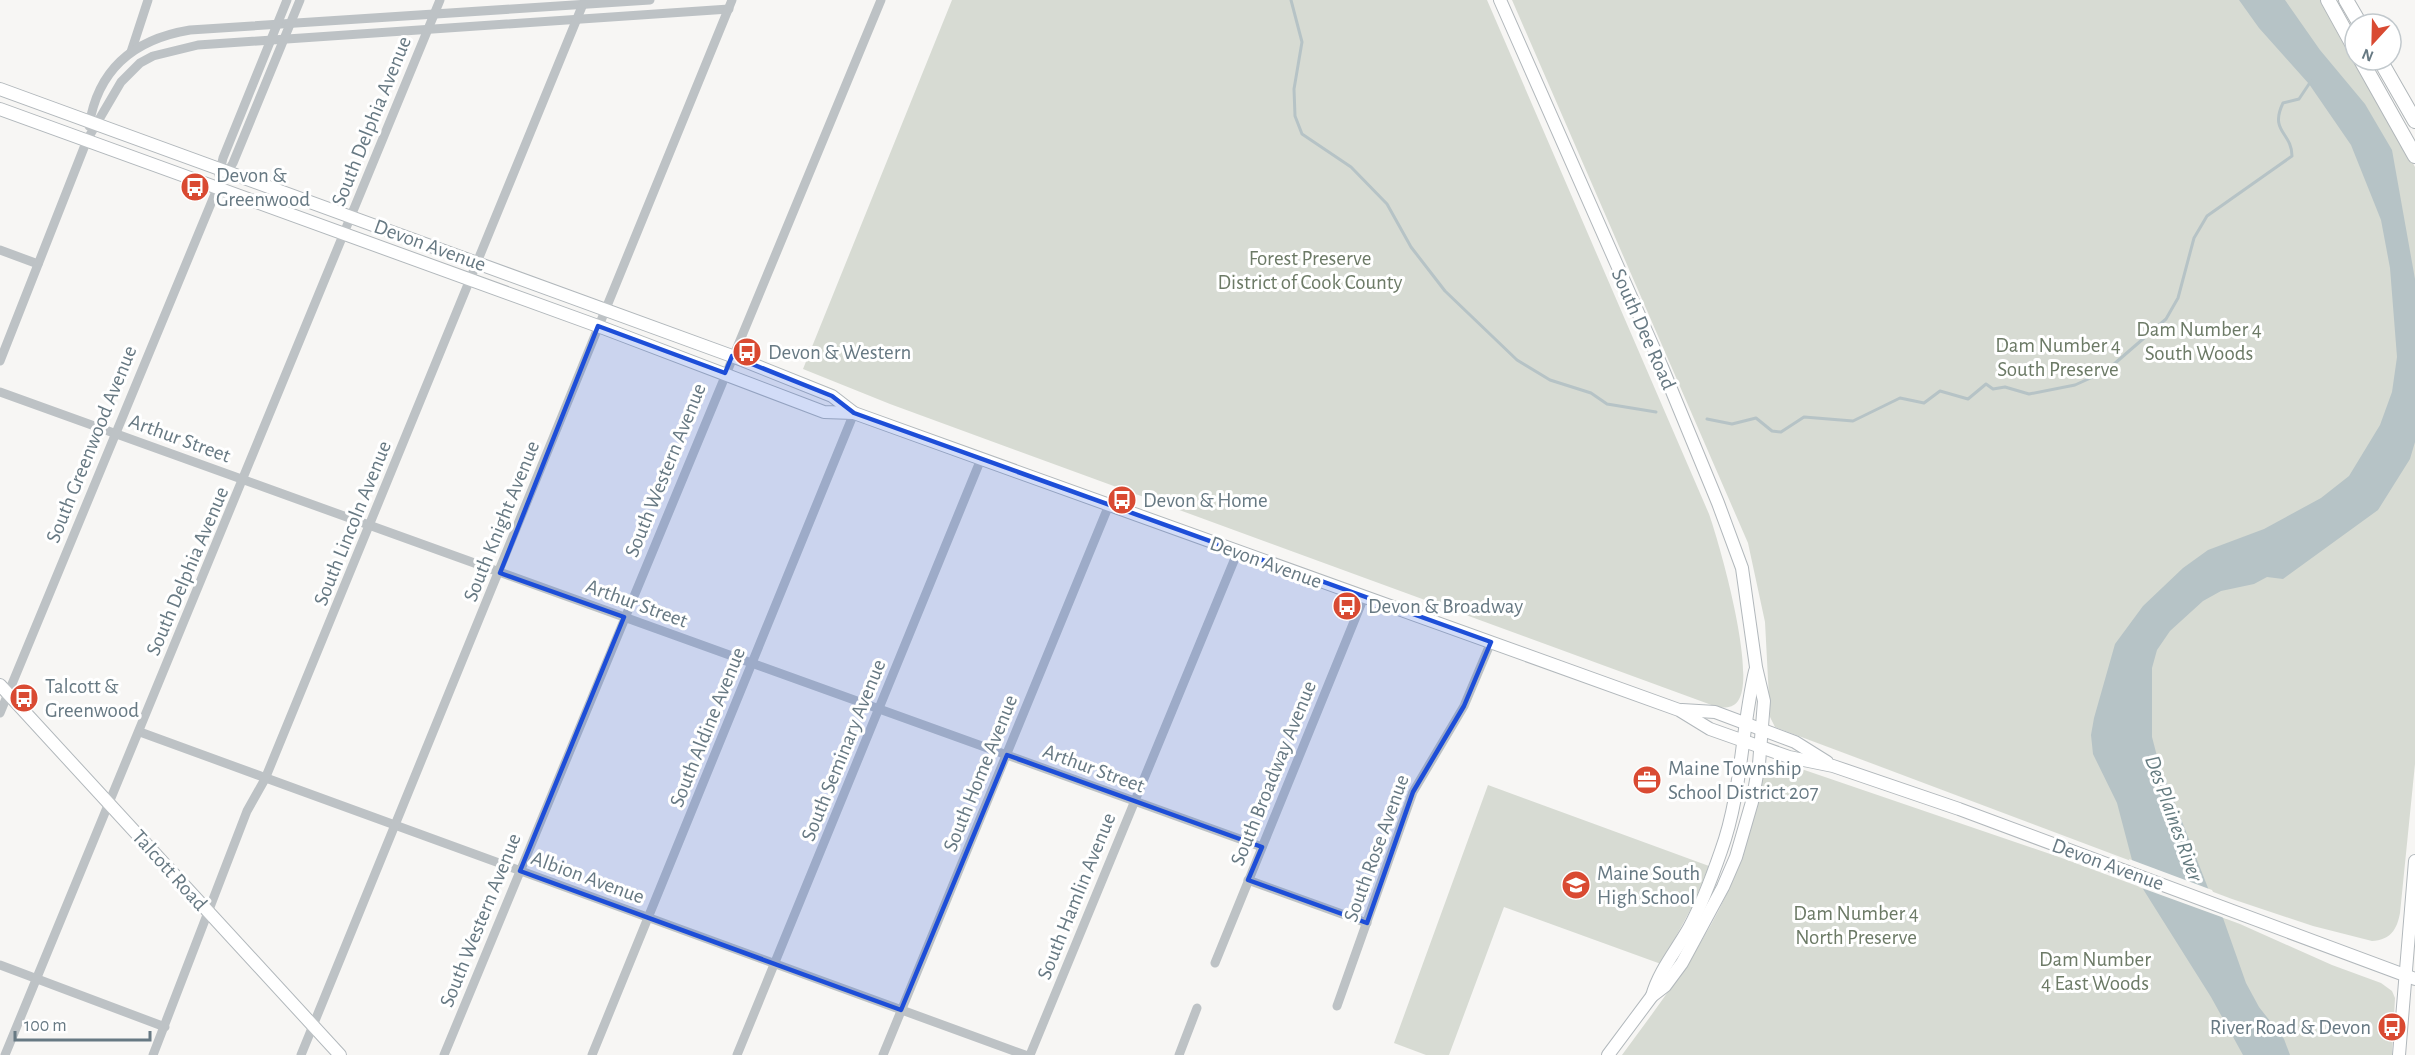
<svg xmlns="http://www.w3.org/2000/svg" width="2415" height="1055" viewBox="0 0 2415 1055" font-family="'Alegreya Sans',sans-serif">
  <rect width="100%" height="100%" fill="#f7f6f4"/>
  <g fill="#d7dbd3">
    <path d="M 952,0 L 1487,0 L 1709,514 C 1720,545 1757,675 1738,701 C 1733,708 1725,708 1717,707 L 890,404 L 803,369 Z"/>
    <path d="M 1512,0 L 2320,0 L 2415,167 L 2415,764 L 2400,913 C 2397,930 2390,940 2372,941 L 2313,926 L 2232,899 L 1775,727 L 1770,717 L 1765,622 L 1748,543 Z"/>
    <path d="M 1781,762 L 2059,857 L 2240,924 L 2332,965 L 2381,983 L 2392,991 L 2395,998 L 2392,1055 L 1622,1055 C 1660,1003 1700,952 1727,893 C 1746,854 1755,812 1765,770 Z"/>
    <polygon points="1488,785 1709,866 1693,905 1661,964 1504,907 1449,1055 1426,1055 1394,1043"/>
  </g>
  <polygon fill="#b6c3c6" points="2239,0 2285,0 2320,50 2365,104 2392,150 2415,279 2415,442 2410,459 2378,510 2283,579 2267,577 2254,584 2221,591 2203,601 2170,631 2157,650 2152,668 2152,737 2158,760 2208,888 2223,918 2246,983 2259,1007 2284,1039 2290,1055 2243,1055 2211,997 2143,889 2132,860 2117,803 2093,754 2091,735 2094,718 2115,644 2143,606 2183,568 2208,550 2264,529 2321,498 2349,476 2380,425 2392,392 2397,357 2390,268 2381,220 2351,145 2309,84 2259,28"/>
  <polygon fill="#f7f6f4" points="2129,859 2212,890 2227,919 2139,887"/>
  <g fill="none" stroke-linecap="round" stroke-linejoin="round">
    <g stroke="#b6c3c6" stroke-width="3">
      <polyline points="1291,0 1302,42 1294,89 1295,116 1302,134 1351,167 1387,204 1411,247 1445,291 1517,360 1550,380 1591,393 1607,404 1656,412"/>
      <path d="M 1707,419 L 1732,424 L 1756,418 L 1772,431 L 1781,432 L 1804,417 L 1853,421 L 1900,398 L 1924,403 L 1940,391 L 1968,399 L 1986,384 L 1993,389 L 2005,387 L 2029,394 L 2075,385 L 2106,371 L 2166,319 L 2178,298 L 2194,238 L 2207,216 L 2292,156 C 2292,132 2269,132 2283,103 L 2299,99 L 2311,81"/>
    </g>
    <g stroke="#b2b8bc" stroke-width="14">
      <g id="secondary">
        <polyline points="1500,0 1662,367 1718,503 1742,568 1756,667 1764,701 1759,764 1752,802 1736,857 1723,887 1682,963 1665,986 1652,996 1608,1055"/>
        <polyline points="0,89 732,356 832,396 854,413 1679,710 1710,729 1744,741 1789,757 1833,766 1959,809 2415,979"/>
        <polyline points="0,109 598,326 824,412 854,413"/>
        <polyline points="0,685 340,1055"/>
        <polyline points="1682,710 1715,712 1795,742 1827,762"/>
        <path d="M 1652,996 C 1659,971 1676,951 1689,928 C 1702,904 1712,877 1721,851 C 1742,793 1741,731 1755,671"/>
        <polyline points="2399,1055 2415,861"/>
      </g>
    </g>
    <g stroke="#b1b7ba" stroke-width="16">
      <g id="primary">
        <polyline points="2328,0 2355,49"/>
        <polyline points="2346,0 2360,24"/>
        <polyline points="2361,60 2415,156"/>
        <polyline points="2380,60 2415,121"/>
      </g>
    </g>
    <g stroke="#bdc2c5" stroke-width="9">
      <polyline points="131,52 148,0"/>
      <path d="M 89,126 C 98,68 135,39 190,30 L 650,0"/>
      <polyline points="219,175 223,158 287,0"/>
      <polyline points="0,250 38,264"/>
      <polyline points="0,361 87,140 121,82 140,63 153,56 198,45 729,9"/>
      <polyline points="0,392 1262,847"/>
      <polyline points="0,713 217,189 233,163 300,0"/>
      <polyline points="140,732 1025,1055"/>
      <polyline points="1248,880 1367,923"/>
      <polyline points="1215,963 1364,597"/>
      <polyline points="0,965 165,1027"/>
      <polyline points="1337,1006 1413,792 1464,706 1491,642"/>
      <polyline points="5,1055 440,0"/>
      <polyline points="153,1055 247,811 265,779 583,4"/>
      <polyline points="301,1055 732,0"/>
      <polyline points="444,1055 881,0"/>
      <polyline points="592,1055 854,413"/>
      <polyline points="737,1055 981,459"/>
      <polyline points="883,1055 1109,505"/>
      <polyline points="1030,1055 1238,551"/>
      <polyline points="1179,1055 1197,1008"/>
    </g>
    <use href="#secondary" stroke="#fff" stroke-width="12"/>
    <use href="#primary" stroke="#fff" stroke-width="14"/>
  </g>
  <path fill="#1d4ed8" fill-opacity="0.2" stroke="#1d4ed8" stroke-width="4.5" stroke-linejoin="round" d="M 598,326 L 725,373 L 732,356 L 832,396 L 854,413 L 1491,642 L 1464,706 L 1413,792 L 1367,923 L 1248,880 L 1262,847 L 1007,755 L 901,1010 L 520,871 L 624,617 L 500,573 Z"/>
  <defs>
    <g id="bus-disc" transform="scale(1.5)"><circle r="9.5" fill="#d94a32" stroke="#fff"/><path d="M-5-6H5V4H4V6H2V4H-2V6H-4V4H-5ZM-3.5-4V0h7V-4ZM-3.5 1.2v1.5H-2V1.2ZM2 1.2v1.5H3.5V1.2Z" fill="#fff"/></g>
    <g id="office-disc" transform="scale(1.5)"><circle r="9.5" fill="#d94a32" stroke="#fff"/><path d="M-6-3h4V-5.5h4V-3h4V5H-6ZM-1-4.5V-3h2v-1.5ZM-6 0V1H6V0Z" fill="#fff"/></g>
    <g id="school-disc" transform="scale(1.5)"><circle r="9.5" fill="#d94a32" stroke="#fff"/><path d="M0-5L7-2L0 1L-7-2ZM-4 1L0 2.5L4 1V4Q0 6-4 4Z" fill="#fff"/></g>
  </defs>
  <g fill-rule="evenodd">
    <use href="#bus-disc" x="195" y="187"/>
    <use href="#bus-disc" x="747" y="352"/>
    <use href="#bus-disc" x="1122" y="500"/>
    <use href="#bus-disc" x="1347" y="606"/>
    <use href="#bus-disc" x="24" y="698"/>
    <use href="#office-disc" x="1647" y="780"/>
    <use href="#school-disc" x="1576" y="885"/>
    <use href="#bus-disc" x="2392" y="1027"/>
  </g>
  <g text-anchor="middle" stroke-width="6" stroke-linejoin="round" paint-order="stroke">
    <g font-size="21" fill="#677983" stroke="#fff">
      <text transform="translate(371 121) rotate(-68)" y="7">South Delphia Avenue</text>
      <text transform="translate(430 245) rotate(20)" y="7">Devon Avenue</text>
      <text transform="translate(1644 329) rotate(66)" y="7">South Dee Road</text>
      <text transform="translate(180 438) rotate(20)" y="7">Arthur Street</text>
      <text transform="translate(91 444) rotate(-68)" y="7">South Greenwood Avenue</text>
      <text transform="translate(665 470) rotate(-68)" y="7">South Western Avenue</text>
      <text transform="translate(501 521) rotate(-68)" y="7">South Knight Avenue</text>
      <text transform="translate(352 523) rotate(-68)" y="7">South Lincoln Avenue</text>
      <text transform="translate(1266 562) rotate(20)" y="7">Devon Avenue</text>
      <text transform="translate(187 571) rotate(-67)" y="7">South Delphia Avenue</text>
      <text transform="translate(637 603) rotate(20)" y="7">Arthur Street</text>
      <text transform="translate(707 727) rotate(-68)" y="7">South Aldine Avenue</text>
      <text transform="translate(843 750) rotate(-68)" y="7">South Seminary Avenue</text>
      <text transform="translate(1094 768) rotate(20)" y="7">Arthur Street</text>
      <text transform="translate(980 773) rotate(-68)" y="7">South Home Avenue</text>
      <text transform="translate(1273 773) rotate(-68)" y="7">South Broadway Avenue</text>
      <text transform="translate(1376 848) rotate(-70)" y="7">South Rose Avenue</text>
      <text transform="translate(2108 864) rotate(20)" y="7">Devon Avenue</text>
      <text transform="translate(170 870) rotate(48)" y="7">Talcott Road</text>
      <text transform="translate(588 877) rotate(20)" y="7">Albion Avenue</text>
      <text transform="translate(1076 896) rotate(-68)" y="7">South Hamlin Avenue</text>
      <text transform="translate(480 920) rotate(-68)" y="7">South Western Avenue</text>
    </g>
    <g font-size="21" fill="#677983" stroke="#fff" text-anchor="start">
      <text x="216" y="182">Devon &amp;<tspan x="216" dy="24">Greenwood</tspan></text>
      <text x="768" y="359">Devon &amp; Western</text>
      <text x="1143" y="507">Devon &amp; Home</text>
      <text x="1368" y="613">Devon &amp; Broadway</text>
      <text x="45" y="693">Talcott &amp;<tspan x="45" dy="24">Greenwood</tspan></text>
      <text x="1668" y="775">Maine Township<tspan x="1668" dy="24">School District 207</tspan></text>
      <text x="1597" y="880">Maine South<tspan x="1597" dy="24">High School</tspan></text>
      <text x="2371" y="1034" text-anchor="end">River Road &amp; Devon</text>
    </g>
    <g font-size="21" fill="#6c7a66" stroke="#fff">
      <text x="1310" y="265">Forest Preserve<tspan x="1310" dy="24">District of Cook County</tspan></text>
      <text x="2199" y="336">Dam Number 4<tspan x="2199" dy="24">South Woods</tspan></text>
      <text x="2058" y="352">Dam Number 4<tspan x="2058" dy="24">South Preserve</tspan></text>
      <text x="1856" y="920">Dam Number 4<tspan x="1856" dy="24">North Preserve</tspan></text>
      <text x="2095" y="966">Dam Number<tspan x="2095" dy="24">4 East Woods</tspan></text>
    </g>
    <g font-size="22" font-style="italic" fill="#637a7f" stroke="#fff">
      <text transform="translate(2175 818) rotate(70)" y="8">Des Plaines River</text>
    </g>
  </g>
  <g transform="translate(2373 42) rotate(202)"><circle r="28" fill="#ffffff" stroke="#c2c9cd" stroke-width="1.5"/>
  <path d="M0-4.5L10 22L0 15L-10 22Z" fill="#d94a32"/>
  <text y="-9" font-size="16" font-weight="bold" text-anchor="middle" fill="#677983">N</text>
  </g>
  <path d="M15 1031v9h135v-9" fill="none" stroke="#677983" stroke-width="3"/>
  <text x="24" y="1031" font-size="18" fill="#677983" stroke="#ffffff" stroke-width="4.5" paint-order="stroke">100 m</text>
</svg>
